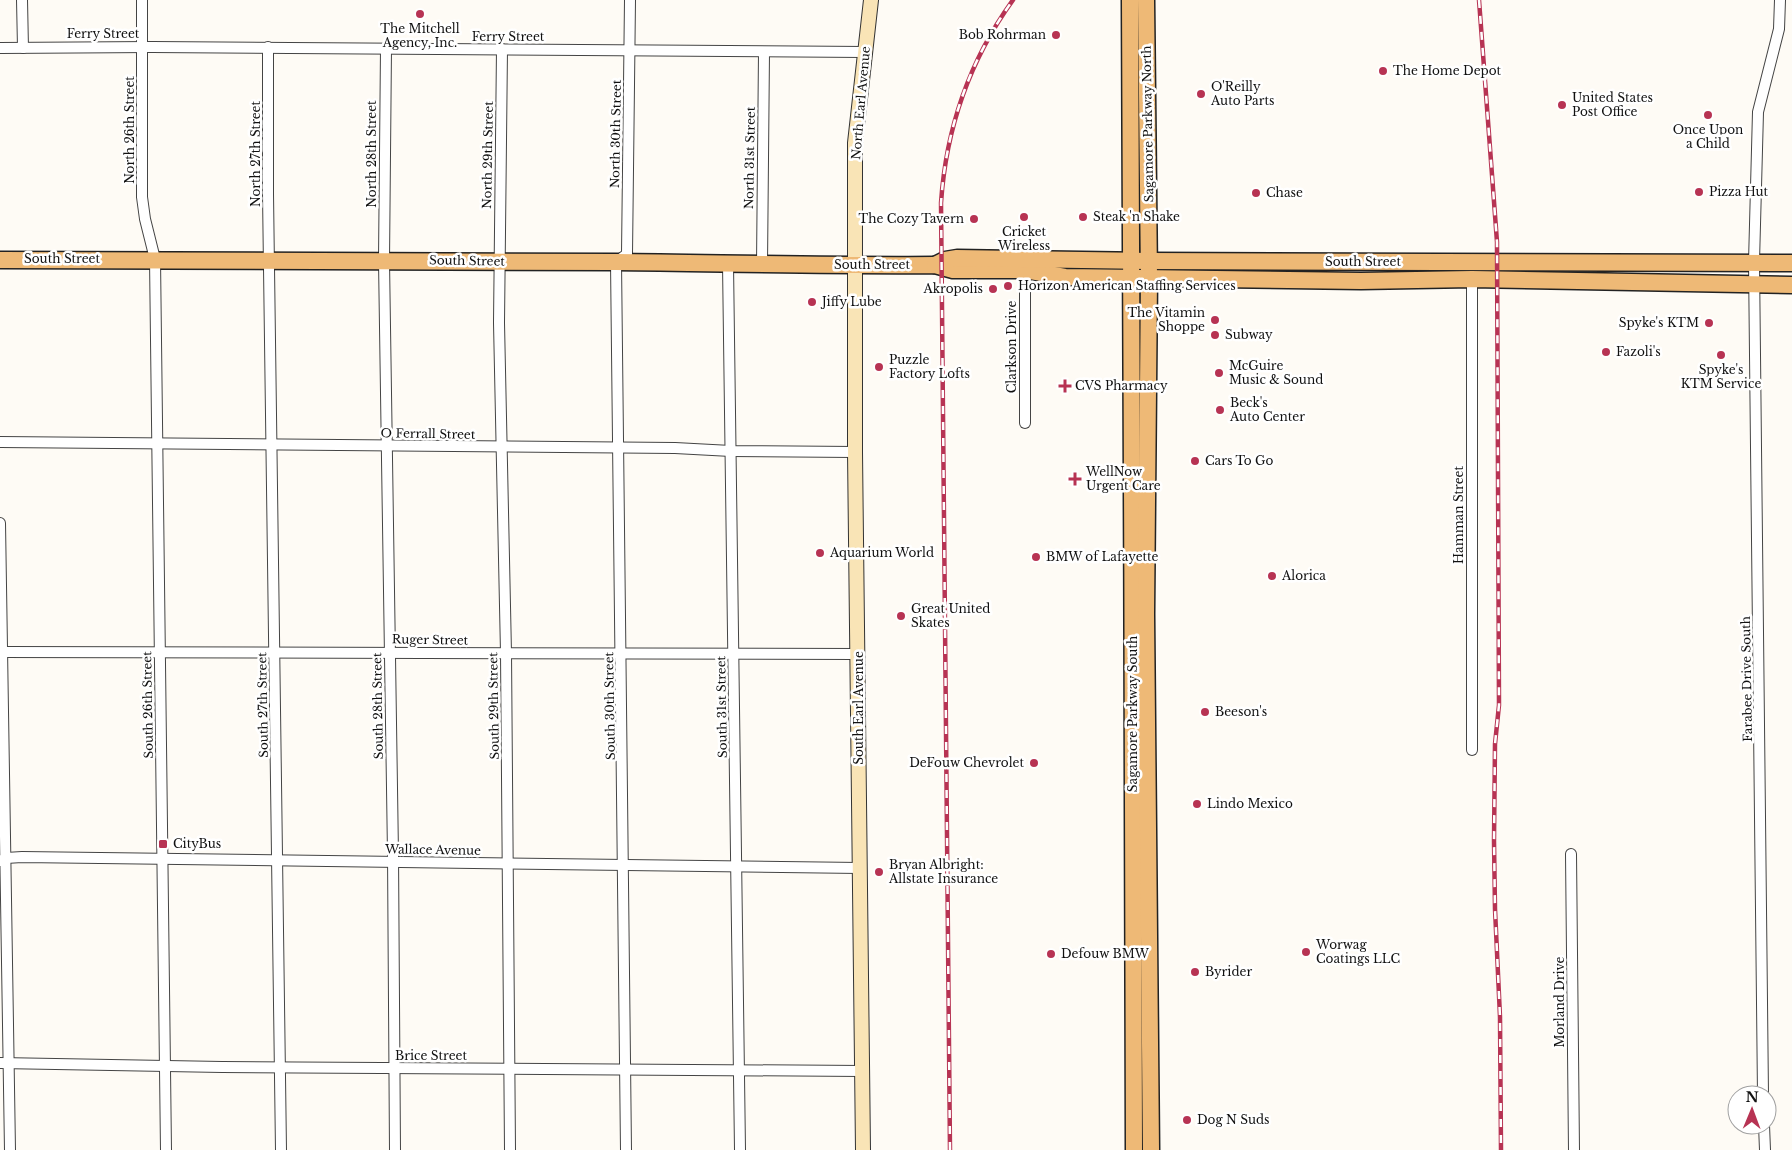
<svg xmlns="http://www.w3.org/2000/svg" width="1792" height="1150" viewBox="0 0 1792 1150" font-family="'Libre Baskerville',serif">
  <rect width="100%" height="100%" fill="#fefbf5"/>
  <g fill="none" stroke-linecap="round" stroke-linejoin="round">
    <g stroke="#444" stroke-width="12">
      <g id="street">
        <polyline points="22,0 23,48"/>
        <polyline points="142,0 142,197 145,219 155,259 166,1150"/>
        <polyline points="268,47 268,194 281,1150"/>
        <polyline points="0,48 152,47 865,52"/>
        <polyline points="386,48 384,261 393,854 395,1150"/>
        <polyline points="502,49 499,323 506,653 510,1150"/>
        <polyline points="728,264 740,1150"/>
        <polyline points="762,265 764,52"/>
        <polyline points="1025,270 1025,423"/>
        <polyline points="1472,279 1472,750"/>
        <polyline points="0,442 675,448 731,451 855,452"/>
        <polyline points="0,523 10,1150"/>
        <polyline points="2,652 859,654"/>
        <polyline points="1571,854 1574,1150"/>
        <polyline points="0,861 6,858 22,857 860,868"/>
        <polyline points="0,1063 222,1067 863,1071"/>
        <polyline points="1763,1095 1754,262 1758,112 1779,29 1780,0"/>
        <polyline points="1764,1125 1765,1150"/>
        <polyline points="626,1150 616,262 627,254 630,0"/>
      </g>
    </g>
    <g stroke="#333" stroke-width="16">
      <polyline id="secondary" points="863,1150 855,452 855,143 871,0"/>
    </g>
    <g stroke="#222" stroke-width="19">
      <g id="primary">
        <path d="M 1130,0 C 1129,383 1136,767 1134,1150"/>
        <polyline points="1146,0 1149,278 1146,614 1151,1150"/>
        <path d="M 0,260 C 205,260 410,260 615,262 C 722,263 828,266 935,265 L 953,270 L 1025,270 L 1065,277 L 1361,281 L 1472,279 L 1792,285"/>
        <polyline points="935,265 945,260 957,258 1149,261 1792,263"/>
      </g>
    </g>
    <use href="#street" stroke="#fff" stroke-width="10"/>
    <use href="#secondary" stroke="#f9e4b6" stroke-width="14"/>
    <use href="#primary" stroke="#eeb976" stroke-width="16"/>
    <g stroke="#b73353" stroke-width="4.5">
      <g id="rail">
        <polyline points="1479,0 1497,242 1499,705 1495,744 1494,841 1495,909 1500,1017 1501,1150"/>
        <path d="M 950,1150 L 941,203 C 946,128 969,61 1013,0"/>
      </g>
    </g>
    <use href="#rail" stroke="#fff" stroke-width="2.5" stroke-dasharray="8" stroke-linecap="butt"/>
  </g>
  <g fill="#b73353" stroke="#fff" stroke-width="2">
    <circle cx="420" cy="14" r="5"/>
    <circle cx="1056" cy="35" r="5"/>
    <circle cx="1383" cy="71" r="5"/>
    <circle cx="1201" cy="94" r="5"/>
    <circle cx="1562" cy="105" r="5"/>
    <circle cx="1708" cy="115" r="5"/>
    <circle cx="1699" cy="192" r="5"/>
    <circle cx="1256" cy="193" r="5"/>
    <circle cx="1024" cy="217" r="5"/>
    <circle cx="1083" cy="217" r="5"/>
    <circle cx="974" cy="219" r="5"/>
    <circle cx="1008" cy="286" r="5"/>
    <circle cx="993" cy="289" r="5"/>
    <circle cx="812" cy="302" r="5"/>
    <circle cx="1215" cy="320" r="5"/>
    <circle cx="1709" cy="323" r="5"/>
    <circle cx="1215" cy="335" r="5"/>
    <circle cx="1606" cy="352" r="5"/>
    <circle cx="1721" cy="355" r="5"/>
    <circle cx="879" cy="367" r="5"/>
    <circle cx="1219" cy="373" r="5"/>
    <path d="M1062.5 378.5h5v5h5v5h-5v5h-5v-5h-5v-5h5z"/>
    <circle cx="1220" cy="410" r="5"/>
    <circle cx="1195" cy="461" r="5"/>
    <path d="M1072.5 471.5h5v5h5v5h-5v5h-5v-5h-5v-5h5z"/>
    <circle cx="820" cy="553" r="5"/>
    <circle cx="1036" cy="557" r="5"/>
    <circle cx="1272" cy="576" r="5"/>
    <circle cx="901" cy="616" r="5"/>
    <circle cx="1205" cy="712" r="5"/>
    <circle cx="1034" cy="763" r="5"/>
    <circle cx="1197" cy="804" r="5"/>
    <rect x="158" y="839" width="10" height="10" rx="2.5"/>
    <circle cx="879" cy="872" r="5"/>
    <circle cx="1306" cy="952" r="5"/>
    <circle cx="1051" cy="954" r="5"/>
    <circle cx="1195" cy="972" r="5"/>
    <circle cx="1187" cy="1120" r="5"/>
  </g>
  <g text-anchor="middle" stroke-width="5" stroke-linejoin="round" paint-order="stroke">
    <g font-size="12" fill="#111" stroke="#fff" text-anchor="start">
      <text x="420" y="33" text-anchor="middle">The Mitchell<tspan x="420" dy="14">Agency, Inc.</tspan></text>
      <text x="1046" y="39" text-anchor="end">Bob Rohrman</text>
      <text x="1393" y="75">The Home Depot</text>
      <text x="1211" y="91">O'Reilly<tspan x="1211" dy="14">Auto Parts</tspan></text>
      <text x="1572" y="102">United States<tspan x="1572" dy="14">Post Office</tspan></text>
      <text x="1708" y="134" text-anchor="middle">Once Upon<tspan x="1708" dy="14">a Child</tspan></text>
      <text x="1709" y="196">Pizza Hut</text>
      <text x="1266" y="197">Chase</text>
      <text x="1093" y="221">Steak 'n Shake</text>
      <text x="964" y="223" text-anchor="end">The Cozy Tavern</text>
      <text x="1024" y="236" text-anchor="middle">Cricket<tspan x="1024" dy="14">Wireless</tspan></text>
      <text x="1018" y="290">Horizon American Staffing Services</text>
      <text x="983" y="293" text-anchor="end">Akropolis</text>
      <text x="822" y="306">Jiffy Lube</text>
      <text x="1205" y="317" text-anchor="end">The Vitamin<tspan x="1205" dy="14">Shoppe</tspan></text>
      <text x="1699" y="327" text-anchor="end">Spyke's KTM</text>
      <text x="1225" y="339">Subway</text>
      <text x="1616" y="356">Fazoli's</text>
      <text x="889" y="364">Puzzle<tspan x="889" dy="14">Factory Lofts</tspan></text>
      <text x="1229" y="370">McGuire<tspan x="1229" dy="14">Music &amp; Sound</tspan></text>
      <text x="1721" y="374" text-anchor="middle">Spyke's<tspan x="1721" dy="14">KTM Service</tspan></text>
      <text x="1075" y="390">CVS Pharmacy</text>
      <text x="1230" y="407">Beck's<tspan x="1230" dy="14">Auto Center</tspan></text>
      <text x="1205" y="465">Cars To Go</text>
      <text x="1086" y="476">WellNow<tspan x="1086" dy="14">Urgent Care</tspan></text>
      <text x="830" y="557">Aquarium World</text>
      <text x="1046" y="561">BMW of Lafayette</text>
      <text x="1282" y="580">Alorica</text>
      <text x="911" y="613">Great United<tspan x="911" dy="14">Skates</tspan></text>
      <text x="1215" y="716">Beeson's</text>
      <text x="1024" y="767" text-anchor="end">DeFouw Chevrolet</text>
      <text x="1207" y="808">Lindo Mexico</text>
      <text x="173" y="848">CityBus</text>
      <text x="889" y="869">Bryan Albright:<tspan x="889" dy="14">Allstate Insurance</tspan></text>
      <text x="1316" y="949">Worwag<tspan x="1316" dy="14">Coatings LLC</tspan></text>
      <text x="1061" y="958">Defouw BMW</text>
      <text x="1205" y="976">Byrider</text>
      <text x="1197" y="1124">Dog N Suds</text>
    </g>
    <g font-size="12" fill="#111" stroke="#fff">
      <text x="103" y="38">Ferry Street</text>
      <text x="508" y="41">Ferry Street</text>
      <text transform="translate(861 103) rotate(-85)" y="4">North Earl Avenue</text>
      <text transform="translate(1148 124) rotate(-91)" y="4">Sagamore Parkway North</text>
      <text transform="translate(130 130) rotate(-90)" y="4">North 26th Street</text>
      <text transform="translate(616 134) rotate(-89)" y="4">North 30th Street</text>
      <text transform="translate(256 154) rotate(-90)" y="4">North 27th Street</text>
      <text transform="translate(372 154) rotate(-90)" y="4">North 28th Street</text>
      <text transform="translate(488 155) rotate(-89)" y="4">North 29th Street</text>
      <text transform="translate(750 158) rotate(-89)" y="4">North 31st Street</text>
      <text x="62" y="263">South Street</text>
      <text transform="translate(467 261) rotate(1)" y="4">South Street</text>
      <text x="1363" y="266">South Street</text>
      <text x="872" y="269">South Street</text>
      <text transform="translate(1012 347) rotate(-90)" y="4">Clarkson Drive</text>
      <text transform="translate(428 434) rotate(1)" y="4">O Ferrall Street</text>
      <text transform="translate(1459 515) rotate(-90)" y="4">Hamman Street</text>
      <text transform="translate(430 640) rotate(1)" y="4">Ruger Street</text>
      <text transform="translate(1747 679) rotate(-91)" y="4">Farabee Drive South</text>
      <text transform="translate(148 705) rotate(-91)" y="4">South 26th Street</text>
      <text transform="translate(263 705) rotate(-91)" y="4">South 27th Street</text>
      <text transform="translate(378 706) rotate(-91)" y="4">South 28th Street</text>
      <text transform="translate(494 706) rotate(-91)" y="4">South 29th Street</text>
      <text transform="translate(610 706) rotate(-91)" y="4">South 30th Street</text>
      <text transform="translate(722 707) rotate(-91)" y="4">South 31st Street</text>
      <text transform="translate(859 708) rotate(-90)" y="4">South Earl Avenue</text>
      <text transform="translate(1133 714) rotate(-90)" y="4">Sagamore Parkway South</text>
      <text transform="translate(433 850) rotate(1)" y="4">Wallace Avenue</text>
      <text transform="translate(1560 1002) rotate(-90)" y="4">Morland Drive</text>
      <text x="431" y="1060">Brice Street</text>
    </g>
  </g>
  <g transform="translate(1752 1110) rotate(1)"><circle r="24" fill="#ffffff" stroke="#a0a0a0"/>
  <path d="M0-4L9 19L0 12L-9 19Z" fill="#b73353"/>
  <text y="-8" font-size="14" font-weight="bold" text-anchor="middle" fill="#111111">N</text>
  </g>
</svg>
